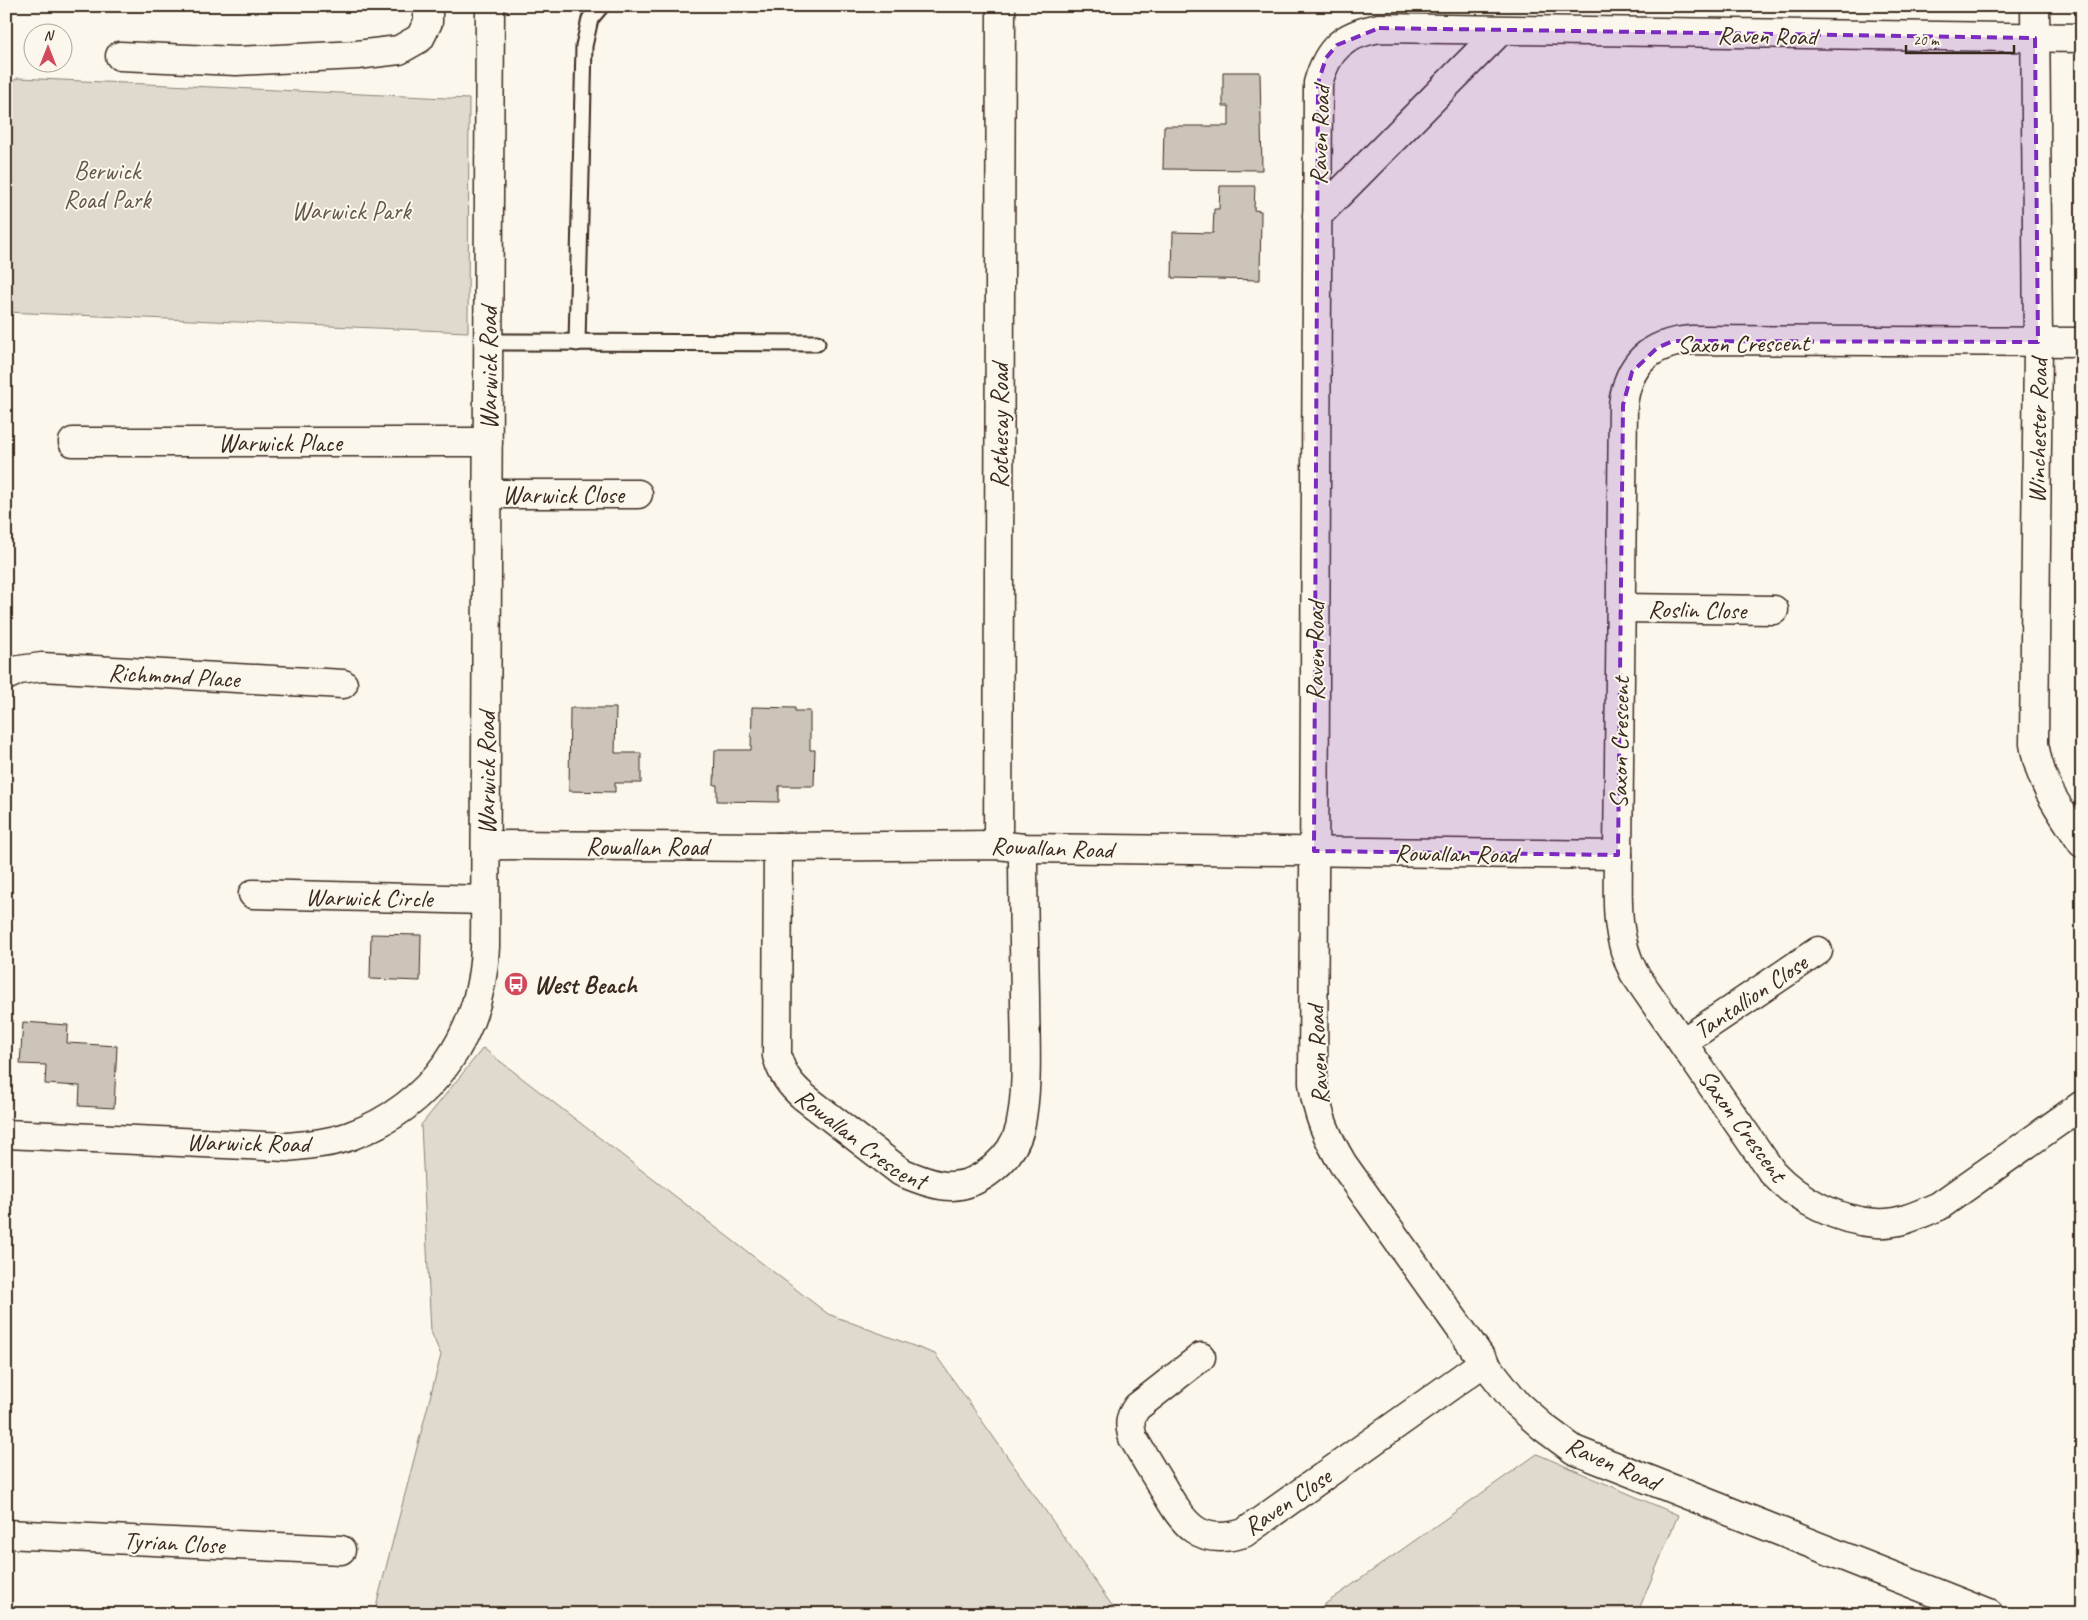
<svg xmlns="http://www.w3.org/2000/svg" width="2088" height="1620" viewBox="0 0 2088 1620" font-family="Caveat,sans-serif">
  <rect width="100%" height="100%" fill="#fbf7ec"/>
  <filter id="ink" filterUnits="userSpaceOnUse"><feTurbulence type="fractalNoise" baseFrequency=".02" numOctaves="2"/><feDisplacementMap in="SourceGraphic" scale="10" xChannelSelector="R" yChannelSelector="G"/><feConvolveMatrix kernelMatrix="1 2 1 2 8 2 1 2 1" color-interpolation-filters="sRGB"/></filter>
  <g filter="url(#ink)">
    <g fill="#dfd9ce" stroke="#8d8276">
      <polygon points="18,78 469,99 468,332 6,312 6,85"/>
      <polygon points="483,1048 828,1314 935,1354 1118,1614 395,1614 376,1606 441,1355 431,1332 421,1125"/>
      <polygon points="1537,1454 1678,1515 1637,1614 1311,1614"/>
    </g>
    <g fill="#ccc4b9" stroke="#3b2a1e">
      <polygon points="1223,72 1260,72 1262,170 1163,169 1164,126 1229,126 1229,106 1223,106"/>
      <polygon points="1220,186 1255,186 1254,210 1261,211 1260,280 1172,278 1173,232 1213,233 1214,209 1219,209"/>
      <polygon points="752,707 795,708 795,711 810,711 810,750 815,750 814,786 779,786 779,802 717,801 717,785 714,785 715,750 751,750"/>
      <polygon points="570,708 616,708 615,753 641,753 641,783 615,783 615,792 569,791"/>
      <polygon points="371,934 421,935 420,981 370,979"/>
      <polygon points="23,1022 68,1025 67,1043 117,1046 114,1108 79,1106 80,1086 45,1084 46,1065 20,1064"/>
    </g>
    <g fill="none" stroke-linecap="round" stroke-linejoin="round">
      <g stroke="#3b2a1e" stroke-width="19">
        <g id="lane">
          <polyline points="489,342 817,343"/>
          <polyline points="577,343 584,46 590,19 601,6"/>
        </g>
      </g>
      <g stroke="#3b2a1e" stroke-width="31">
        <g id="street">
          <path d="M 2035,6 L 2038,342 L 2034,744 C 2041,787 2059,808 2082,843"/>
          <polyline points="120,56 236,61 357,55 399,50 420,38 428,22 428,6"/>
          <polyline points="1317,216 1500,31"/>
          <path d="M 2082,342 L 1691,340 C 1650,343 1628,364 1623,405 L 1618,855 C 1618,897 1614,935 1634,973 L 1772,1172 C 1798,1200 1838,1221 1876,1223 C 1898,1225 1920,1214 1939,1206 L 2082,1105"/>
          <polyline points="73,442 488,442"/>
          <polyline points="488,494 638,494"/>
          <polyline points="1621,608 1774,610"/>
          <polyline points="6,676 19,670 42,667 343,684"/>
          <polyline points="486,845 778,847 998,845 1023,848 1618,855"/>
          <polyline points="998,845 1001,6"/>
          <path id="s1" d="M 778,847 L 777,1056 C 782,1074 790,1085 804,1097 L 901,1172 C 915,1178 937,1187 952,1186 C 981,1185 1013,1157 1020,1128 C 1029,1085 1025,1040 1025,996 C 1024,946 1023,897 1023,848"/>
          <polyline points="253,894 485,900"/>
          <polyline points="1683,1042 1818,951"/>
          <path d="M 6,1134 L 287,1147 C 308,1145 330,1143 350,1136 C 432,1106 482,1034 485,947 L 490,6"/>
          <path d="M 1201,1357 L 1137,1407 C 1129,1418 1129,1425 1133,1438 C 1143,1455 1153,1472 1163,1488 C 1184,1524 1198,1547 1244,1533 L 1484,1362"/>
          <polyline points="6,1534 341,1550"/>
          <path d="M 1989,1614 L 1574,1450 L 1543,1427 L 1517,1404 L 1484,1362 L 1343,1164 C 1327,1138 1317,1114 1313,1083 L 1318,83 C 1328,48 1343,35 1379,28 L 2082,38"/>
        </g>
      </g>
      <use href="#lane" stroke="#fbf7ec" stroke-width="15"/>
      <use href="#street" stroke="#fbf7ec" stroke-width="28"/>
    </g>
  </g>
  <path fill="#7b2cbf" fill-opacity="0.2" stroke="#7b2cbf" stroke-width="4" stroke-dasharray="10 6" stroke-linejoin="round" d="M 1379,28 L 2035,38 L 2038,342 L 1673,341 L 1657,348 L 1632,372 L 1623,405 L 1618,855 L 1314,851 L 1318,83 L 1326,58 L 1337,45 Z"/>
  <defs>
    <g id="bus-disc" transform="scale(1.25)"><circle r="9.5" fill="#d1495b" stroke="#fbf7ec"/><path d="M-5-6H5V4H4V6H2V4H-2V6H-4V4H-5ZM-3.5-4V0h7V-4ZM-3.5 1.2v1.5H-2V1.2ZM2 1.2v1.5H3.5V1.2Z" fill="#fff"/></g>
  </defs>
  <g fill-rule="evenodd">
    <use href="#bus-disc" x="516" y="984"/>
  </g>
  <g text-anchor="middle" stroke-width="4" stroke-linejoin="round" paint-order="stroke">
    <g font-size="25" fill="#3b2a1e" stroke="#fbf7ec">
      <text transform="translate(1767 35) rotate(1)" y="9">Raven Road</text>
      <text transform="translate(1319 135) rotate(-88)" y="9">Raven Road</text>
      <text transform="translate(1743 343) rotate(-1)" y="9">Saxon Crescent</text>
      <text transform="translate(488 368) rotate(-90)" y="9">Warwick Road</text>
      <text transform="translate(999 426) rotate(-90)" y="9">Rothesay Road</text>
      <text transform="translate(2037 431) rotate(-89)" y="9">Winchester Road</text>
      <text x="280" y="451">Warwick Place</text>
      <text x="563" y="503">Warwick Close</text>
      <text transform="translate(1697 609) rotate(1)" y="9">Roslin Close</text>
      <text transform="translate(1315 651) rotate(-90)" y="9">Raven Road</text>
      <text transform="translate(174 675) rotate(3)" y="9">Richmond Place</text>
      <text transform="translate(1619 743) rotate(-89)" y="9">Saxon Crescent</text>
      <text transform="translate(486 773) rotate(-90)" y="9">Warwick Road</text>
      <text x="647" y="855">Rowallan Road</text>
      <text transform="translate(1052 847) rotate(2)" y="9">Rowallan Road</text>
      <text transform="translate(1456 853) rotate(1)" y="9">Rowallan Road</text>
      <text transform="translate(369 897) rotate(1)" y="9">Warwick Circle</text>
      <text transform="translate(1750 996) rotate(-34)" y="9">Tantallion Close</text>
      <text transform="translate(1317 1055) rotate(-93)" y="9">Raven Road</text>
      <text transform="translate(1743 1125) rotate(54)" y="9">Saxon Crescent</text>
      <text dy="9" stroke="none"><textPath href="#s1" startOffset="330">Rowallan Crescent</textPath></text>
      <text transform="translate(248 1142) rotate(1)" y="9">Warwick Road</text>
      <text transform="translate(1613 1463) rotate(24)" y="9">Raven Road</text>
      <text transform="translate(1287 1501) rotate(-34)" y="9">Raven Close</text>
      <text transform="translate(174 1542) rotate(3)" y="9">Tyrian Close</text>
    </g>
    <g font-size="25" fill="#64564a" stroke="#fbf7ec">
      <text x="107" y="179">Berwick<tspan x="107" dy="29">Road Park</tspan></text>
      <text x="351" y="219">Warwick Park</text>
    </g>
    <g font-size="25" font-weight="bold" fill="#3b2a1e" stroke="#fbf7ec" text-anchor="start">
      <text x="534" y="993">West Beach</text>
    </g>
  </g>
  <rect width="2088" height="1620" fill="none" stroke="#fbf7ec" stroke-width="25"/>
  <rect x="12" y="12" width="2063" height="1595" fill="none" stroke="#3b2a1e" stroke-width="2" filter="url(#ink)"/>
  <g transform="translate(48 48)"><circle r="24" fill="#fbf7ec" stroke="#aea59a"/>
  <path d="M0-4L9 19L0 12L-9 19Z" fill="#d1495b"/>
  <text y="-8" font-size="14" font-weight="bold" text-anchor="middle" fill="#3b2a1e">N</text>
  </g>
  <path d="M1906 45v8h108v-8" fill="none" stroke="#3b2a1e" stroke-width="2.5"/>
  <text x="1913" y="45" font-size="15" fill="#3b2a1e" stroke="#fbf7ec" stroke-width="4" paint-order="stroke">20 m</text>
</svg>
